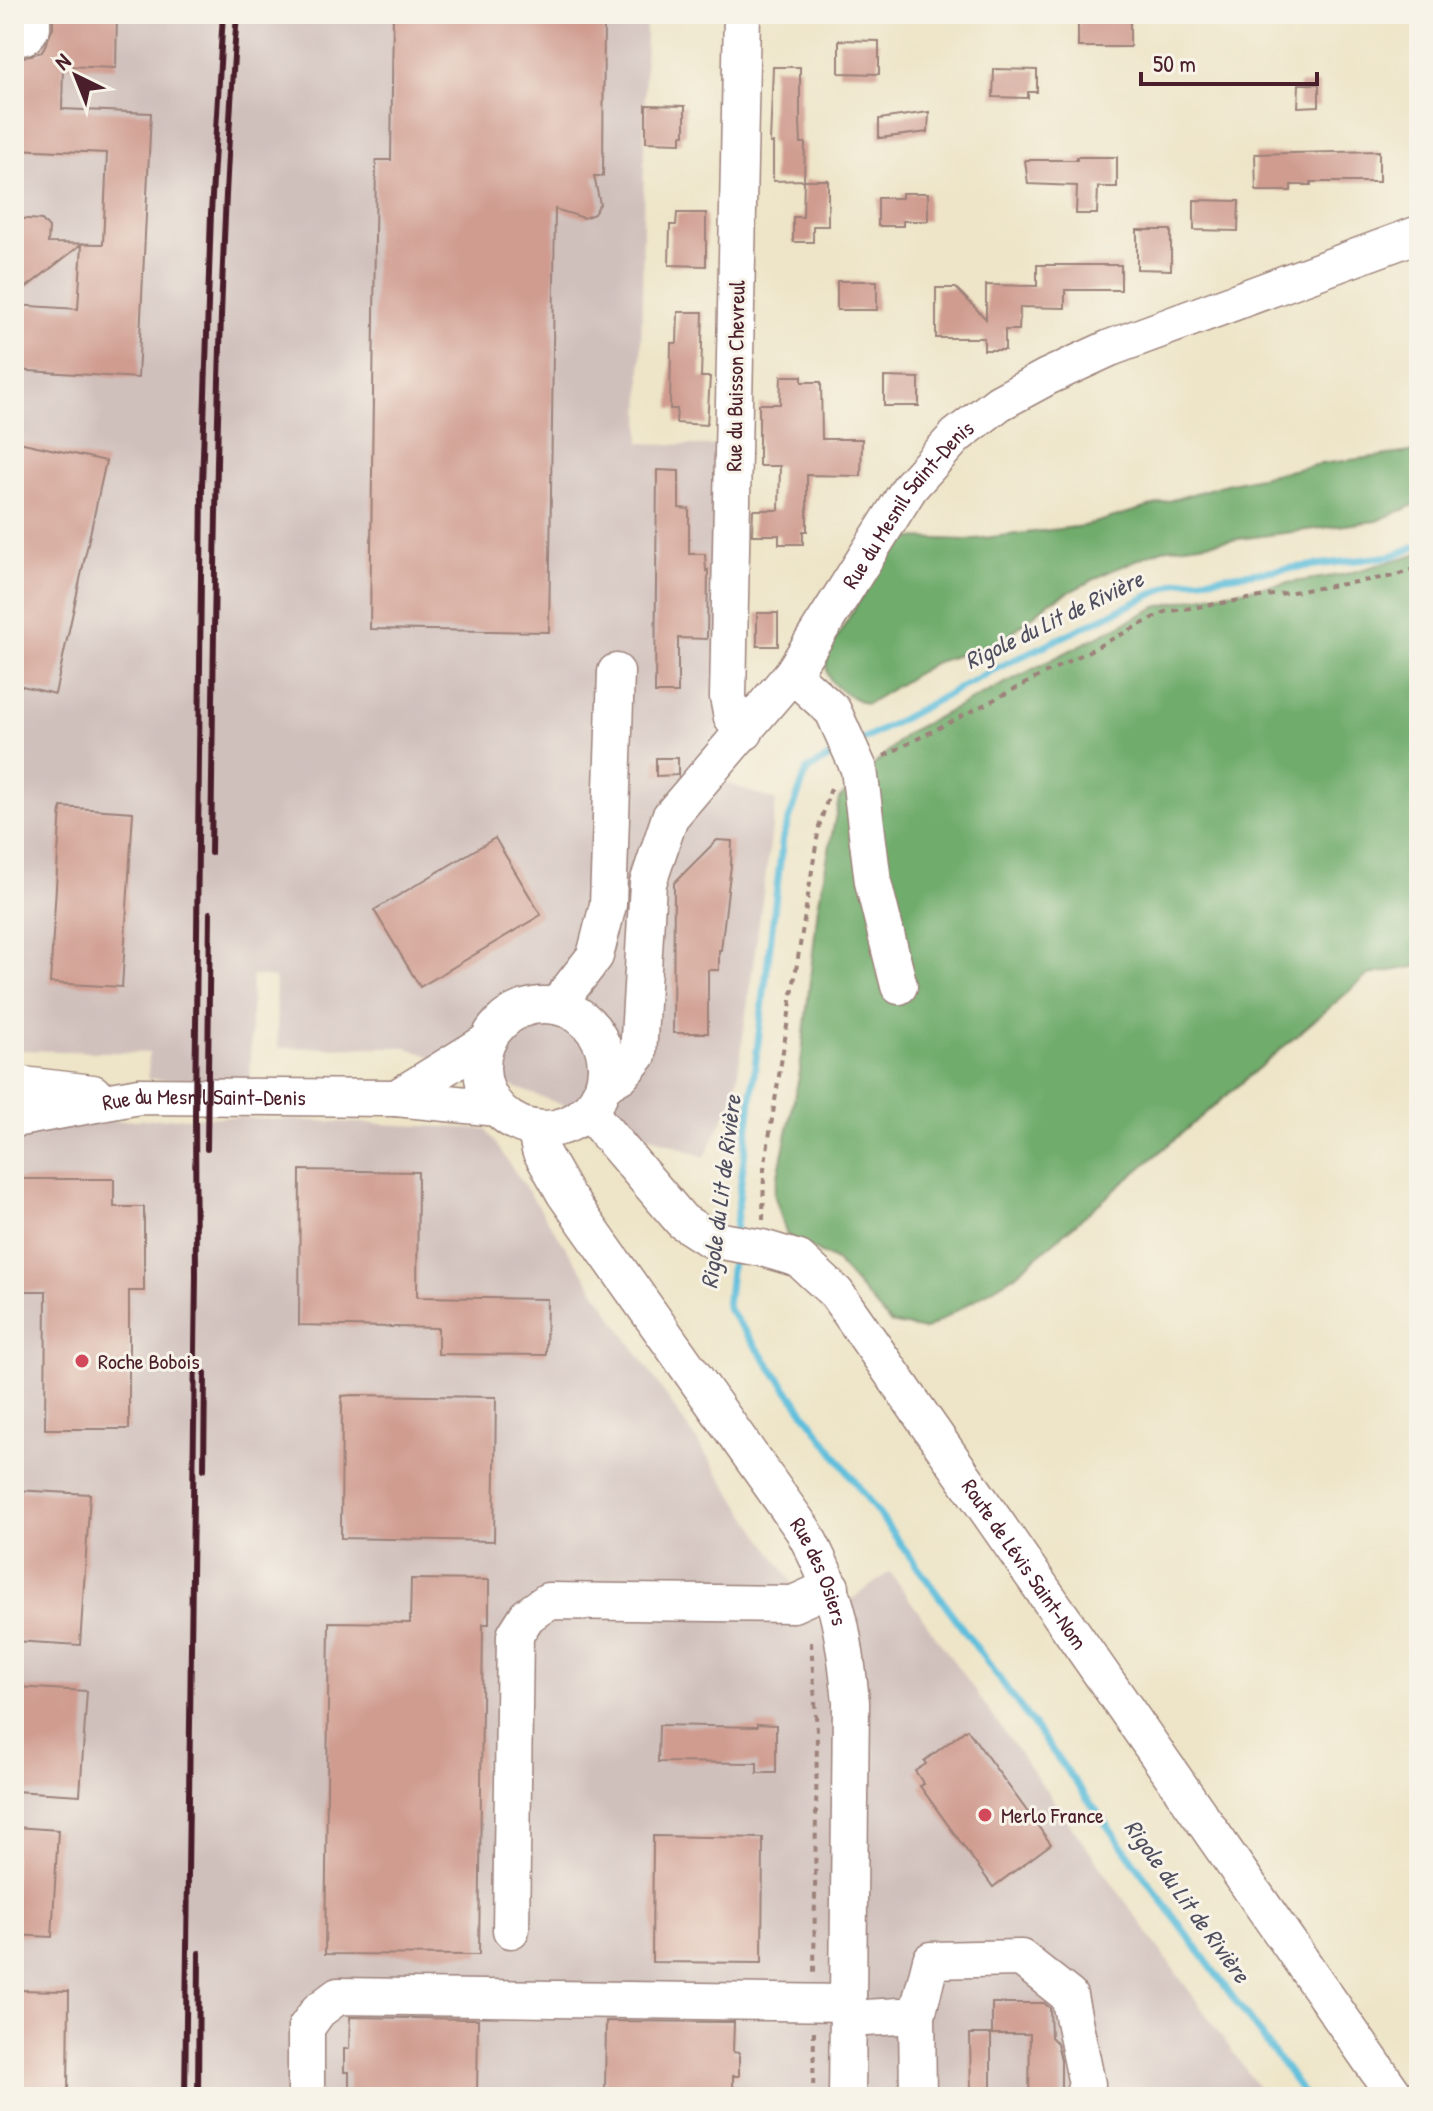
<svg xmlns="http://www.w3.org/2000/svg" width="1433" height="2111" viewBox="0 0 1433 2111" font-family="'Patrick Hand',sans-serif">
  <rect width="100%" height="100%" fill="#f7f3e8"/>
  <filter id="ink" filterUnits="userSpaceOnUse"><feTurbulence type="fractalNoise" baseFrequency=".0125" numOctaves="2"/><feDisplacementMap in="SourceGraphic" scale="16" xChannelSelector="R" yChannelSelector="G"/><feConvolveMatrix kernelMatrix="1 2 1 2 8 2 1 2 1" color-interpolation-filters="sRGB"/></filter>
  <filter id="wash" filterUnits="userSpaceOnUse"><feTurbulence type="fractalNoise" baseFrequency=".006" numOctaves="4" result="noise"/><feDisplacementMap in="SourceGraphic" scale="32" xChannelSelector="R" yChannelSelector="G"/><feGaussianBlur stdDeviation="1.8" result="paint"/><feColorMatrix in="noise" values="0 0 0 0 0 0 0 0 0 0 0 0 0 0 0 0 0 1.4 0 .05"/><feComposite in="paint" operator="in"/></filter>
  <g filter="url(#wash)">
    <rect width="100%" height="100%" fill="#eee5c8"/>
    <g fill="#d0c0bc">
      <polygon points="14,14 646,14 640,443 717,446 721,781 776,801 735,1094 705,1157 405,1047 278,1048 275,978 252,976 250,1080 148,1079 149,1053 14,1050"/>
      <polygon points="232,1117 486,1129 819,1622 890,1572 1265,2097 14,2097 14,1137 35,1125 173,1118"/>
    </g>
    <g fill="#6fac6c" stroke="#5c664c" stroke-width="2">
      <path d="M 1419,451 L 1419,503 L 1376,521 L 1162,549 L 1106,573 L 1050,602 L 1001,641 L 934,663 L 867,704 C 841,693 817,680 830,649 L 896,540 L 909,538 L 967,540 L 1084,526 L 1226,484 L 1321,464 Z"/>
      <polygon points="1419,553 1419,966 1368,975 1015,1275 925,1330 890,1323 836,1261 787,1235 774,1194 800,1072 818,906 839,799 908,732 1156,607 1209,595 1346,574"/>
    </g>
    <g fill="none" stroke-linecap="round" stroke-linejoin="round">
      <g stroke="#5dbedb" stroke-width="7">
        <polyline points="859,742 993,670 1178,582 1391,556 1419,545"/>
        <polyline points="735,1232 783,837 807,770 841,751"/>
        <polyline points="733,1252 727,1307 1306,2097"/>
      </g>
    </g>
    <g id="blocks">
      <g fill="#d09c90">
        <polygon points="53,14 117,14 116,68 63,66 62,109 151,113 138,378 14,370 14,305 78,309 82,244 14,297 14,218 42,220 49,228 48,243 103,244 107,153 14,149 14,56 24,57 42,52 53,28"/>
        <polygon points="393,14 604,14 603,176 594,176 600,204 594,214 584,218 555,209 549,632 370,629 376,160 391,160"/>
        <rect x="1078" y="16" width="52" height="31"/>
        <polygon points="839,40 879,41 879,74 839,73"/>
        <polygon points="773,67 800,67 800,122 801,143 805,143 804,180 828,180 828,226 813,226 813,242 793,242 793,217 803,217 804,180 773,181 773,143 770,143"/>
        <polygon points="994,69 1037,70 1037,92 1028,92 1028,98 993,97"/>
        <polygon points="1299,84 1319,84 1319,106 1298,107"/>
        <polygon points="646,105 685,106 685,135 681,135 681,143 646,142"/>
        <polygon points="929,112 928,132 879,138 879,119"/>
        <polygon points="1379,151 1379,182 1311,182 1311,185 1291,185 1291,191 1256,191 1255,154"/>
        <polygon points="1077,157 1117,157 1117,187 1098,187 1097,214 1076,214 1077,186 1028,184 1025,160 1077,160"/>
        <polygon points="902,193 928,193 928,221 903,221 903,226 878,226 878,198 902,198"/>
        <polygon points="1194,200 1239,201 1238,231 1194,230"/>
        <polygon points="677,213 706,213 706,266 669,265 670,225 676,225"/>
        <polygon points="1137,230 1171,230 1171,270 1137,269"/>
        <polygon points="1037,265 1121,265 1121,290 1065,290 1065,308 1020,307 1019,330 1005,330 1005,350 984,350 984,338 936,338 936,288 956,288 986,319 986,285 1037,286"/>
        <rect x="837" y="281" width="40" height="29"/>
        <polygon points="678,312 703,312 701,377 710,377 707,425 676,423 677,409 670,409 671,343 677,343"/>
        <polygon points="781,376 802,376 802,382 821,382 822,439 862,439 861,476 807,475 807,531 803,531 803,544 779,544 779,535 752,535 753,510 779,510 780,466 759,466 759,404 780,404"/>
        <polygon points="884,377 919,378 919,406 884,406"/>
        <polygon points="14,441 106,461 55,694 14,684"/>
        <polygon points="657,470 679,471 679,508 689,509 689,554 705,554 706,571 708,570 707,639 678,638 678,693 655,693"/>
        <rect x="757" y="613" width="21" height="33"/>
        <polygon points="656,758 678,758 678,775 656,776"/>
        <polygon points="61,807 133,812 122,987 50,983"/>
        <polygon points="495,838 541,915 420,987 374,910"/>
        <polygon points="717,840 732,841 731,865 721,950 719,950 719,970 708,970 708,1033 673,1033 674,883"/>
        <polygon points="300,1170 418,1172 417,1297 547,1299 546,1355 438,1354 438,1328 299,1325"/>
        <polygon points="14,1179 114,1179 114,1207 144,1207 144,1291 129,1291 129,1429 45,1429 46,1291 14,1291"/>
        <polygon points="353,1395 496,1397 494,1541 341,1538 342,1396"/>
        <polygon points="14,1490 90,1494 80,1645 14,1641"/>
        <polygon points="411,1579 489,1580 489,1624 483,1624 479,1955 325,1954 329,1622 410,1623"/>
        <polygon points="14,1687 87,1691 80,1795 14,1791"/>
        <polygon points="757,1724 776,1725 776,1773 757,1773 757,1763 658,1762 659,1725 757,1727"/>
        <polygon points="967,1729 1051,1844 993,1887 920,1786 924,1784 915,1771 926,1764 924,1761"/>
        <polygon points="14,1827 58,1830 52,1937 14,1935"/>
        <polygon points="653,1836 763,1838 762,1963 652,1962"/>
        <polygon points="14,1990 69,1991 68,2097 14,2097"/>
        <polygon points="992,2003 1044,2003 1050,2008 1051,2037 1057,2043 1061,2060 1061,2097 1029,2097 1030,2034 992,2034"/>
        <polygon points="350,2017 478,2019 477,2097 349,2097 349,2072 344,2072 344,2049 349,2049"/>
        <polygon points="606,2021 734,2022 733,2052 739,2053 739,2076 733,2076 733,2097 605,2097"/>
        <polygon points="970,2034 991,2034 991,2097 971,2097"/>
      </g>
    </g>
  </g>
  <g filter="url(#ink)">
    <use href="#blocks" fill-opacity="0" stroke="#9c827a" stroke-width="2"/>
    <g fill="none" stroke-linecap="round" stroke-linejoin="round">
      <g stroke="#9c827a" stroke-width="39">
        <g id="minor">
          <polyline points="742,14 728,697 732,718 745,732"/>
          <polyline points="14,35 25,36 32,27 32,14"/>
          <polyline points="792,674 833,711 859,769 873,882 899,986"/>
          <circle cx="544" cy="1067" r="62"/>
          <polyline points="556,1006 595,956 608,905 616,672"/>
          <polyline points="14,1084 93,1093"/>
          <path id="s1" d="M 604,1085 L 621,1075 L 638,1055 L 648,883 L 670,817 L 792,674 L 910,487 L 956,436 L 999,403 L 1047,377 L 1110,348 L 1419,234"/>
          <polyline points="396,1098 488,1041"/>
          <path id="s2" d="M 588,1111 L 682,1221 L 710,1239 L 762,1248 L 799,1259 L 836,1293 L 1396,2097"/>
          <path id="s3" d="M 14,1119 L 139,1096 L 396,1098 L 497,1108"/>
          <path id="s4" d="M 535,1128 L 540,1150 L 565,1194 L 803,1530 C 838,1593 844,1631 851,1702 L 847,2097"/>
          <polyline points="511,1930 515,1635 527,1616 548,1601 793,1604 831,1587"/>
          <polyline points="917,2015 918,2097"/>
          <polyline points="848,2019 917,2015 931,1960 1021,1958 1069,1996 1087,2084 1083,2097"/>
          <polyline points="306,2097 306,2028 318,2011 338,1996 848,2003"/>
        </g>
      </g>
      <g stroke="#9c827a" stroke-width="4" stroke-dasharray="6 6" stroke-linecap="butt">
        <polyline points="884,756 1165,612 1394,576 1419,567"/>
        <polyline points="763,1220 764,1169 819,827 830,791 833,788"/>
        <polyline points="811,1642 817,1731 814,1973"/>
        <polyline points="813,2097 814,2030"/>
      </g>
      <use href="#minor" stroke="#fff" stroke-width="36"/>
      <g stroke="#4a1f2b" stroke-width="6">
        <path d="M 211,853 C 215,573 216,293 237,14"/>
        <polyline points="207,1149 210,913"/>
        <polyline points="204,1469 205,1373"/>
        <polyline points="185,2097 196,1275 195,1115 202,485 211,213 223,14"/>
        <polyline points="198,2097 199,1953"/>
      </g>
    </g>
  </g>
  <g fill="#d1495b" stroke="#f7f3e8" stroke-width="3">
    <circle cx="82" cy="1361" r="8"/>
    <circle cx="985" cy="1815" r="8"/>
  </g>
  <g text-anchor="middle" stroke-width="6" stroke-linejoin="round" paint-order="stroke">
    <g font-size="22" fill="#4a1f2b" stroke="#f7f3e8">
      <text transform="translate(735 376) rotate(-89)" y="8">Rue du Buisson Chevreul</text>
      <text dy="8" stroke="none"><textPath href="#s1" startOffset="682">Rue du Mesnil Saint-Denis</textPath></text>
      <text dy="8" stroke="none"><textPath href="#s3" startOffset="192">Rue du Mesnil Saint-Denis</textPath></text>
      <text dy="8" stroke="none"><textPath href="#s2" startOffset="650">Route de Lévis Saint-Nom</textPath></text>
      <text dy="8" stroke="none"><textPath href="#s4" startOffset="530">Rue des Osiers</textPath></text>
    </g>
    <g font-size="22" fill="#4a1f2b" stroke="#f7f3e8" text-anchor="start">
      <text x="98" y="1369">Roche Bobois</text>
      <text x="1001" y="1823">Merlo France</text>
    </g>
    <g font-size="24" font-style="italic" fill="#504f60" stroke="#f7f3e8">
      <text transform="translate(1054 620) rotate(-26)" y="8">Rigole du Lit de Rivière</text>
      <text transform="translate(721 1192) rotate(-83)" y="8">Rigole du Lit de Rivière</text>
      <text transform="translate(1187 1901) rotate(54)" y="8">Rigole du Lit de Rivière</text>
    </g>
  </g>
  <rect width="1433" height="2111" fill="none" stroke="#f7f3e8" stroke-width="48"/>
  <g transform="translate(76 76) rotate(317)" stroke="#f7f3e8" stroke-width="6" paint-order="stroke">
  <path d="M0-6L14 30L0 20L-14 30Z" fill="#4a1f2b"/>
  <text y="-12" font-size="22" font-weight="bold" text-anchor="middle" fill="#4a1f2b">N</text>
  </g>
  <path d="M1141 72v12h176v-12" fill="none" stroke="#4a1f2b" stroke-width="4"/>
  <text x="1153" y="72" font-size="24" fill="#4a1f2b" stroke="#f7f3e8" stroke-width="6" paint-order="stroke">50 m</text>
</svg>
